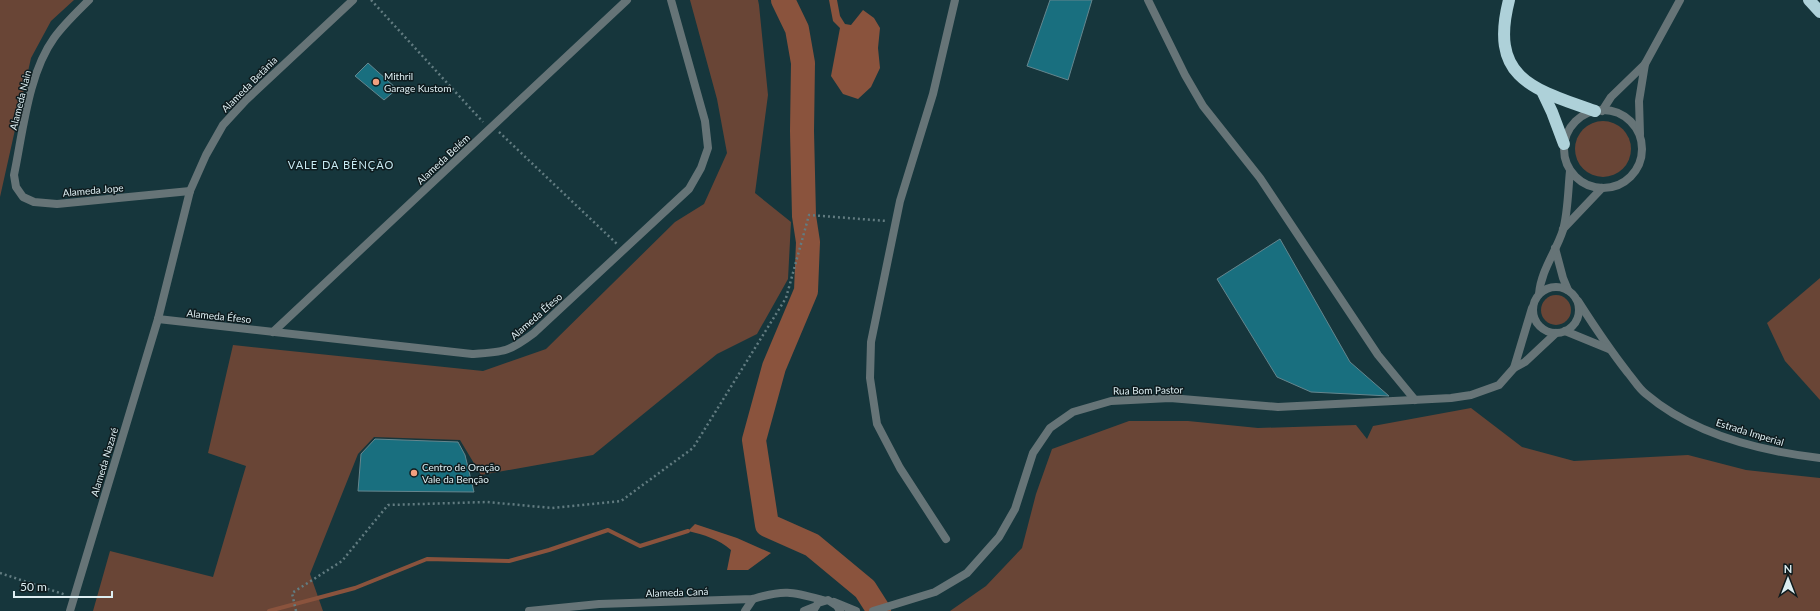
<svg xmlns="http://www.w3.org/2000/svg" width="1820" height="611" viewBox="0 0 1820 611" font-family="Lato,sans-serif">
  <rect width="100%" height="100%" fill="#16363c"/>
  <g fill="#694536">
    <polygon points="0,0 74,0 51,21 31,58 0,197"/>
    <polygon points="690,0 758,0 759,5 768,95 755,193 791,222 788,279 757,334 717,354 593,455 481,475 460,440 374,437 358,454 310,574 323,611 93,611 110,551 213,577 246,466 208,453 233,345 483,371 546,349 675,222 704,204 727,153 717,99"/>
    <circle cx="1603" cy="149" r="28"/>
    <polygon points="1820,278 1820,400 1785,361 1767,323"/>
    <circle cx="1556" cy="310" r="15"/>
    <polygon points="1471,408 1522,447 1574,461 1688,455 1746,470 1820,478 1820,611 950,611 986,586 1022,548 1036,494 1052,449 1129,421 1188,421 1258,428 1356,425 1367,439 1373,426"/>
  </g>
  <g fill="#8a533d">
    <polygon points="829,0 837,0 840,16 845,24 851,25 863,10 874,18 880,28 878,48 880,68 871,87 858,99 843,94 831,76 840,28 833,21"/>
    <path d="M 695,524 L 737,538 L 771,553 L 748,570 L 727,570 L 731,550 C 719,539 704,535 688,531 Z"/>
  </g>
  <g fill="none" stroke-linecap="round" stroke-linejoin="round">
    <polyline stroke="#8a533d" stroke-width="4" points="269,611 355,588 427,559 509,561 549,550 608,530 640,546 688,531"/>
    <polyline stroke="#8a533d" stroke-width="24" points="783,0 797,29 803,63 802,131 804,216 808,242 806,291 774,367 754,440 767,525 812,545 865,589 879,611"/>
  </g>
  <g fill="#196f7f" stroke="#65868e">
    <polygon points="1050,0 1092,0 1068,80 1027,66"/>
    <polygon points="368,63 397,89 384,100 355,76"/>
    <polygon points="1280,239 1350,362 1389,396 1311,392 1277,377 1217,279"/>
    <polygon points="375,439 458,442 465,455 474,492 358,491 361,454"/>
  </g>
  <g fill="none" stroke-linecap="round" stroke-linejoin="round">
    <g stroke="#627c81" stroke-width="2.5" stroke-dasharray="2 3" stroke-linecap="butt">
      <polyline points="371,0 483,122"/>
      <polyline points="499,132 617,244"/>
      <polyline points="0,573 66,595"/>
      <polyline points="296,611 292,593 342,561 388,505 487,502 552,508 621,501 693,448 786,298 809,215 887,221"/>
    </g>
    <g stroke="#667477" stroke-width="8">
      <path d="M 89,0 C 77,12 64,24 54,38 C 28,74 23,132 14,175 L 16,187 L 23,197 L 34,202 L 57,204 L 190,191"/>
      <polyline points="1148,0 1185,75 1203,106 1260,178 1378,355 1415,400"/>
      <path d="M 1578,301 C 1594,326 1610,350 1628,373 C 1634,380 1639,389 1646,394 C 1693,434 1760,451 1820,458"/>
      <path d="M 158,319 L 472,354 C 504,352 509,352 534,333 L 689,189 L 701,168 L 708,148 L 705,121 L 671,0"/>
      <polyline points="1565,331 1609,349"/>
      <polyline points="273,332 627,0"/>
      <polyline points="1514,368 1532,308"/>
      <polyline points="946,539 900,468 877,424 870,378 871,342 900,201 933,94 955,0"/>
      <polyline points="834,602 856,611"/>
      <polyline points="70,611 158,319 190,191 206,155 223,125 246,100 353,0"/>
      <path d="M 529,611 L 599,604 L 753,599 C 784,589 793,592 823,600"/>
      <polyline points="745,611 753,599"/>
      <polyline points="804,611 814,607"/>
      <polyline points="813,611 818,603 828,600 837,606 840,611"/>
      <polyline points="873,611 935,592 967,573 999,537 1015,509 1033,453 1050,428 1073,412 1111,401 1170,398 1278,407 1451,398 1471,395 1499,385 1514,368 1525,362 1556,333"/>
    </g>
    <g stroke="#667477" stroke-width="8">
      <circle cx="1603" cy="149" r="39"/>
      <polyline points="1602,111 1611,97 1645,64 1680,0"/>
      <polyline points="1640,134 1639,101 1645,64"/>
      <polyline points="1563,229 1602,188"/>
      <polyline points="1555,248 1563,278 1568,290"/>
      <circle cx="1556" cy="310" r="23"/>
      <path d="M 1539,294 C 1541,270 1556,252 1563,230 C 1568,212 1568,190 1570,171"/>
    </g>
    <g stroke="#aed1d9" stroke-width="12">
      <path d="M 1509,0 C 1489,78 1532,89 1595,111"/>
      <polyline points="1809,0 1820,12"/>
      <polyline points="1543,93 1552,112 1564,144"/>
    </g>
  </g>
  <g fill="#f2a07f" stroke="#0e1b1e" stroke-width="1.5">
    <circle cx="376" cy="82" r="4"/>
    <circle cx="414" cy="473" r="4"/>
  </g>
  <g text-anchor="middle" stroke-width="3" stroke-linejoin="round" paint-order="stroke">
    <g font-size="10" fill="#ddeef2" stroke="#0e1b1e" text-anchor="start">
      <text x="384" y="80">Mithril<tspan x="384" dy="12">Garage Kustom</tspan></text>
      <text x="422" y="471">Centro de Oração<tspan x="422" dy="12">Vale da Benção</tspan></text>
    </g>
    <g font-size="10" fill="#ddeef2" stroke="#0e1b1e">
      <text transform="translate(249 84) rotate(-45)" y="4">Alameda Betânia</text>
      <text transform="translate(20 100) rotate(-76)" y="4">Alameda Nain</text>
      <text transform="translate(443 159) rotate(-43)" y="4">Alameda Belém</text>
      <text transform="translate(93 190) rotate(-5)" y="4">Alameda Jope</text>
      <text transform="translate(219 316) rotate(6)" y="4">Alameda Éfeso</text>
      <text transform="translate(536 316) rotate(-41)" y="4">Alameda Éfeso</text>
      <text transform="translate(1148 390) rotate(-1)" y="4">Rua Bom Pastor</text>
      <text transform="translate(1750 432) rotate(17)" y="4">Estrada Imperial</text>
      <text transform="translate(104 462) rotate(-73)" y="4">Alameda Nazaré</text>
      <text transform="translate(677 592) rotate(-2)" y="4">Alameda Caná</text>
    </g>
    <g font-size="11" letter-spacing="1" fill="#c7eaf2" stroke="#0e1b1e">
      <text x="341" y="169">VALE DA BÊNÇÃO</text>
    </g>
  </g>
  <g transform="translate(1788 579)" stroke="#0e1b1e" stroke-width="3" paint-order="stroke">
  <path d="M0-3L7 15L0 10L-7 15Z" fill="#ddeef2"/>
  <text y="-6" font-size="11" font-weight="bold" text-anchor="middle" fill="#ddeef2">N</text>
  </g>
  <path d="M14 591v6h98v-6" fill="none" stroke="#ddeef2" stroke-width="2"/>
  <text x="20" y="591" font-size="12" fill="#ddeef2" stroke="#0e1b1e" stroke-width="3" paint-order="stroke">50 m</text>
</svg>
